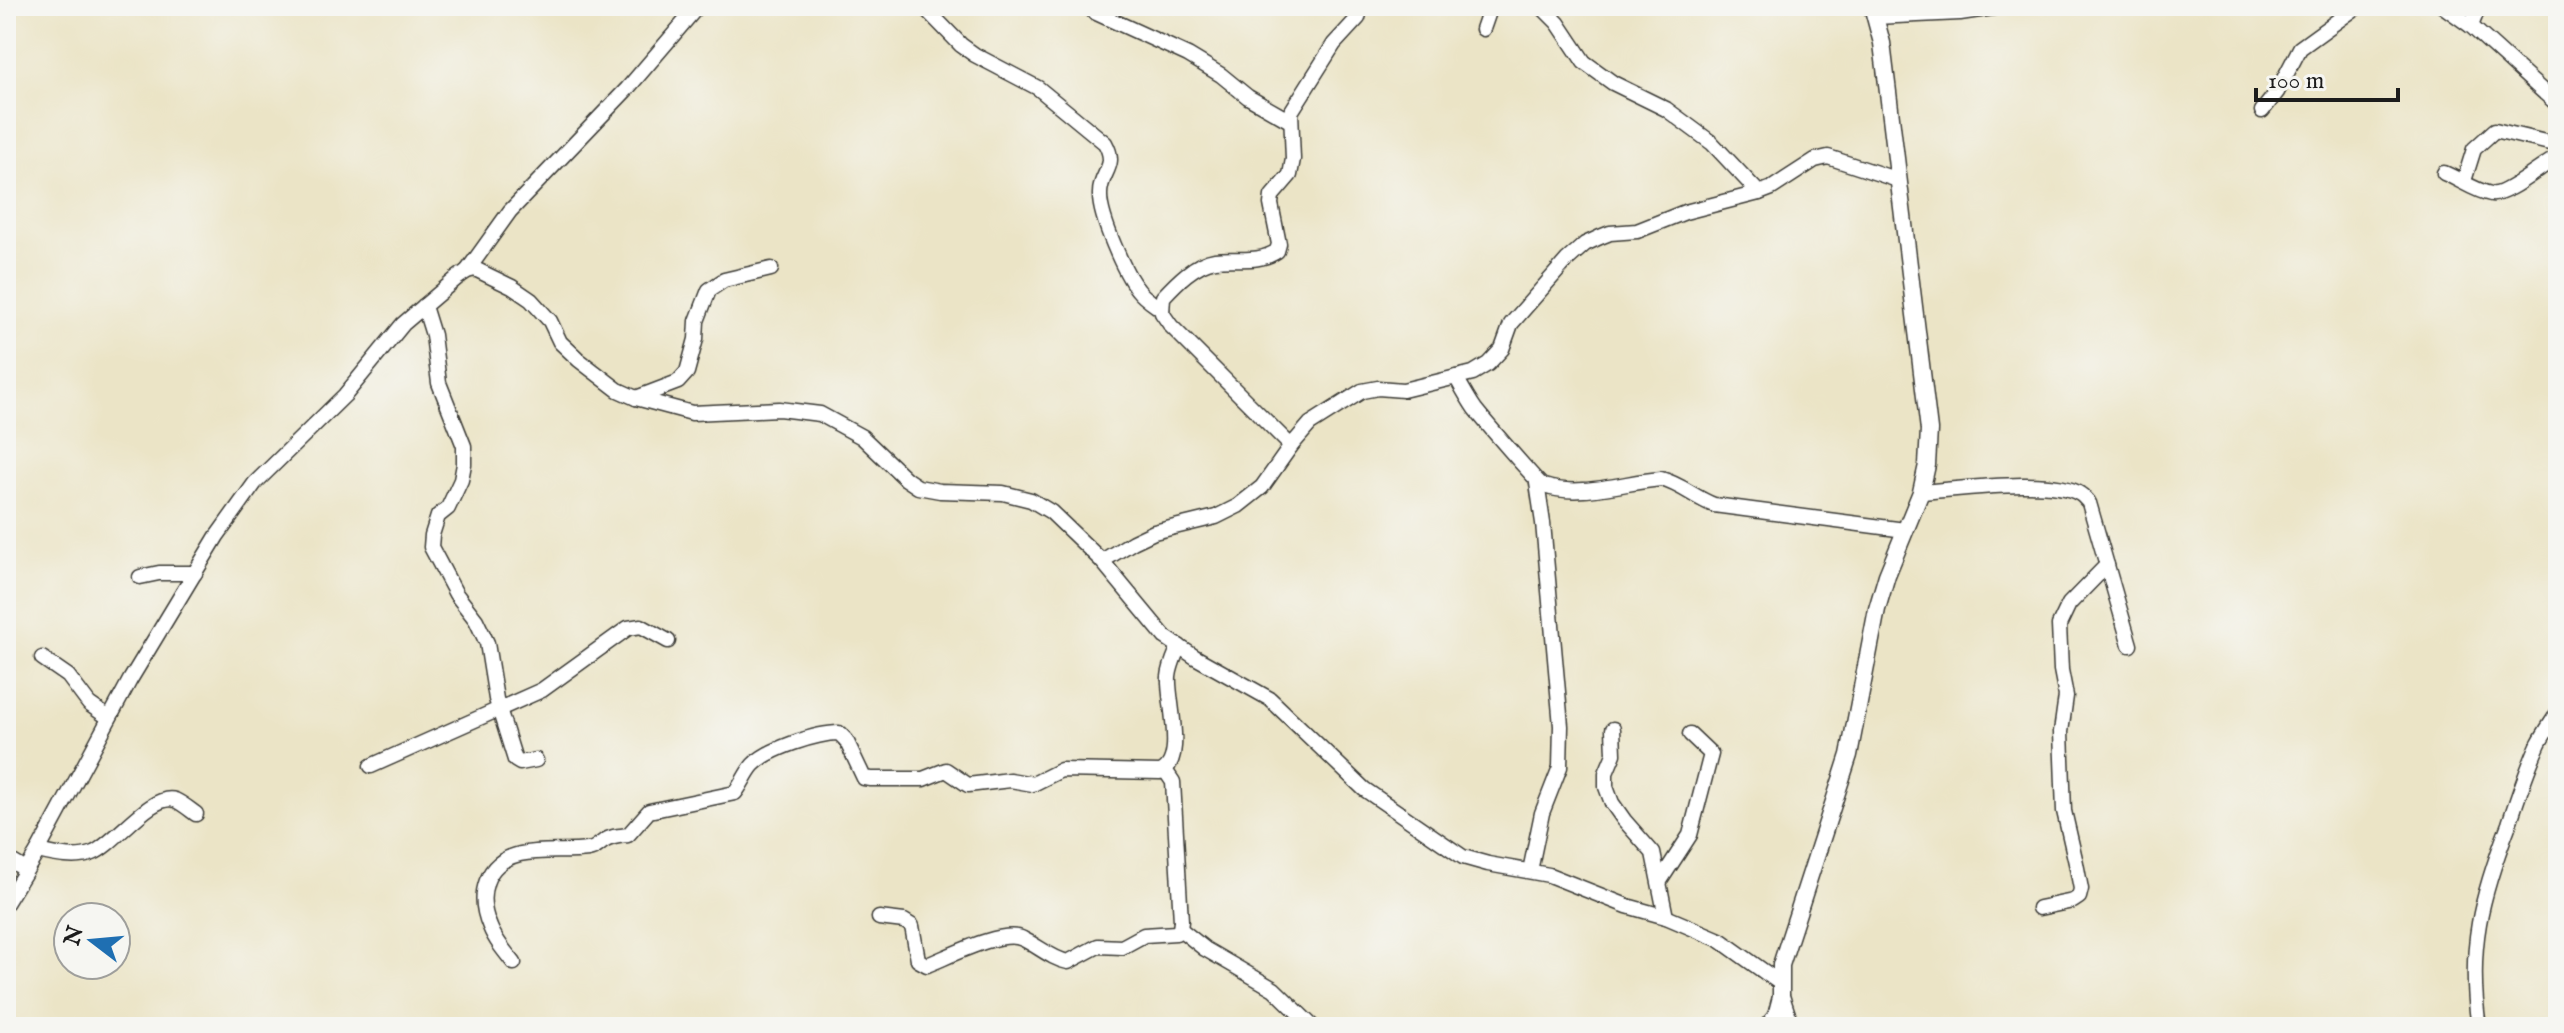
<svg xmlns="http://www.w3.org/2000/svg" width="2564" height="1033" viewBox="0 0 2564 1033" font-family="'IM FELL English',serif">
  <rect width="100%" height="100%" fill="#f6f6f2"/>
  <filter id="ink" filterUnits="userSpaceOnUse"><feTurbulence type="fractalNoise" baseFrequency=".0125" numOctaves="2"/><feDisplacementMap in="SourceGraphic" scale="16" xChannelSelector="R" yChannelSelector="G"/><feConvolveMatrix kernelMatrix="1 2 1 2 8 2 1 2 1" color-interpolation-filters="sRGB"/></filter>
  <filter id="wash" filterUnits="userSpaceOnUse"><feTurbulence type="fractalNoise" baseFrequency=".006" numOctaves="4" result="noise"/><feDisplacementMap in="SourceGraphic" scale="32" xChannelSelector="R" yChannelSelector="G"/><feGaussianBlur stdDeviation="1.8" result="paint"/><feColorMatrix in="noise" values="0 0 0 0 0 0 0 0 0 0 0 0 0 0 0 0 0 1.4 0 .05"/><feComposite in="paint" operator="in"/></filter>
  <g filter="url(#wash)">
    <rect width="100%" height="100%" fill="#ebe4c6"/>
  </g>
  <g filter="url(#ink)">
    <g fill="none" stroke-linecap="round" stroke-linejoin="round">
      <g stroke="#3b3a36" stroke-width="17">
        <g id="minor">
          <polyline points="1086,6 1094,12 1188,55 1221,75 1248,97 1290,121"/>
          <polyline points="1541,6 1558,23 1584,62 1613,83 1666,109 1712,143 1759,193"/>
          <polyline points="2443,6 2471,26 2558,105"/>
          <path d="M 928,11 L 961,45 L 975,55 L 1038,88 L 1105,143 C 1119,168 1099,172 1100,196 C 1100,217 1124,273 1138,290 C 1144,298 1154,304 1162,310"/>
          <polyline points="1875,17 1960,13 2006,6"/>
          <polyline points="2471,26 2479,6"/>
          <polyline points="1483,29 1491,6"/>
          <polyline points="2262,111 2277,92 2300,48 2358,6"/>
          <path d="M 2444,173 C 2459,179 2475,191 2491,194 C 2505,197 2542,165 2558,157"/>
          <polyline points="2464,181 2474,149 2495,130 2558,145"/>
          <polyline points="467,271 510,211 627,89 698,6"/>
          <polyline points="424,306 433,335 439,383 464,446 464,464 461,480 448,508 438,516 432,535 431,547 456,594 476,620 487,643 496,699 515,760 520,763 536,760"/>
          <path d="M 1456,377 C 1462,388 1468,399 1475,409 C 1483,419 1538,484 1544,486 C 1580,498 1624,482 1661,479 C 1681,484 1695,498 1714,505 L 1905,530"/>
          <polyline points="636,398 678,382 687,372 696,339 697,321 709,290 724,280 771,269"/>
          <path d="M 1291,446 L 1171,326 L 1162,313 L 1163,297 C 1176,283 1195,263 1215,260 C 1236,257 1258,264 1277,251 L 1279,244 L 1271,204 L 1272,196 L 1290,175 L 1293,159 L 1291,112 L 1334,44 L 1358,18 L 1361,6"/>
          <path d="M 1921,492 C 1955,490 2054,476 2080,494 C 2081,494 2089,502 2089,503 L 2130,645"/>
          <polyline points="1102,561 1133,542 1154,532 1216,517 1238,506 1262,487 1291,446 1310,424 1362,391 1378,388 1403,390 1473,373 1488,364 1502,349 1511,324 1567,260 1585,244 1600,237 1610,233 1637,231 1685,212 1759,193 1772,188 1815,160 1828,157 1898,180"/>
          <polyline points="140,577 159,573 195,573"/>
          <polyline points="42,658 68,676 89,704 109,718"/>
          <polyline points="1613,729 1614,754 1606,773 1606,787 1612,803 1624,820 1653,853 1666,917"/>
          <polyline points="371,766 542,690 628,628 641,626 668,641"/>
          <path d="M 38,851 C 55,855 76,860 93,853 C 115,844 152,792 175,800 C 182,803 189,809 196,814"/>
          <polyline points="6,858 26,870"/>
          <polyline points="1530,871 1542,813 1560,767 1561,726 1543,523 1537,483"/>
          <polyline points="1660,881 1690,835 1711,754 1690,734"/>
          <polyline points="6,903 38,851 130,680 217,536 255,483 345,395 403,324 457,278 467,271 475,269 512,287 531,300 550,321 560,342 579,360 618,390 636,398 692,413 779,409 820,414 862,437 906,479 918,487 940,491 1003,493 1031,500 1051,512 1102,561 1165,637 1195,657 1270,699 1364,789 1463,857 1488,864 1549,875 1627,906 1666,917 1720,940 1780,983"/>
          <polyline points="2039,908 2073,901 2079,897 2081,889 2076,863 2064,811 2061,732 2066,696 2061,670 2059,625 2069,604 2107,565"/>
          <path d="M 879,918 L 904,921 L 912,926 L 918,960 L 927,965 C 948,957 1003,928 1023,939 C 1038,946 1052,959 1068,962 L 1098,946 L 1122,947 L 1144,935 L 1176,933 L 1180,929 L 1181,921 L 1173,782 L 1165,770"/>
          <polyline points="1180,929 1205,949 1274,989 1313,1027"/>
          <path d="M 514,963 C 505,952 495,940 490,927 C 476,895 485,862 520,854 C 543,849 566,853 588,850 C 596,849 598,845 604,841 C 612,836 619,836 628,835 L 649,811 L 735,793 C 742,784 746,773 753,765 C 768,749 817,733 839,733 L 846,740 L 864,778 L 871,779 L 923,779 L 946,770 L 968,785 L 1010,780 L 1033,784 L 1061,770 L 1160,772 C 1187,762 1167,699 1169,677 C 1170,666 1175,656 1179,646"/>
          <path d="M 2479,1027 C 2467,948 2481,897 2509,824 C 2518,797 2527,769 2539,743 C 2545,732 2552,722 2558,712"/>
        </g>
      </g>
      <g stroke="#3b3a36" stroke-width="19">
        <g id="major">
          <polyline points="1767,1027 1776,1016 1781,997"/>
          <polyline points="1791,1027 1781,996 1781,965 1849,755 1877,609 1887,575 1921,492 1927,465 1929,430 1882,43 1872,6"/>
        </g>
      </g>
      <use href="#minor" stroke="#fff" stroke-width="14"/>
      <use href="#major" stroke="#fff" stroke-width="16"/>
    </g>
  </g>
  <rect width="2564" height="1033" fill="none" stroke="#f6f6f2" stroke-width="32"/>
  <g transform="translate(92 941) rotate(286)"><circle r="38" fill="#f6f6f2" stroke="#9f9f9c" stroke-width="2"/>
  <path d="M0-6L14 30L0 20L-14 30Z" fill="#1f6fb2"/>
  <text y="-12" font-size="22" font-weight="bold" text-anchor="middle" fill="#1c1c1c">N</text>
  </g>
  <path d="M2256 88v12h142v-12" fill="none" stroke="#1c1c1c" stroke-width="4"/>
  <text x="2268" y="88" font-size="24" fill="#1c1c1c" stroke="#f6f6f2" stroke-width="6" paint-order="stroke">100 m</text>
</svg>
